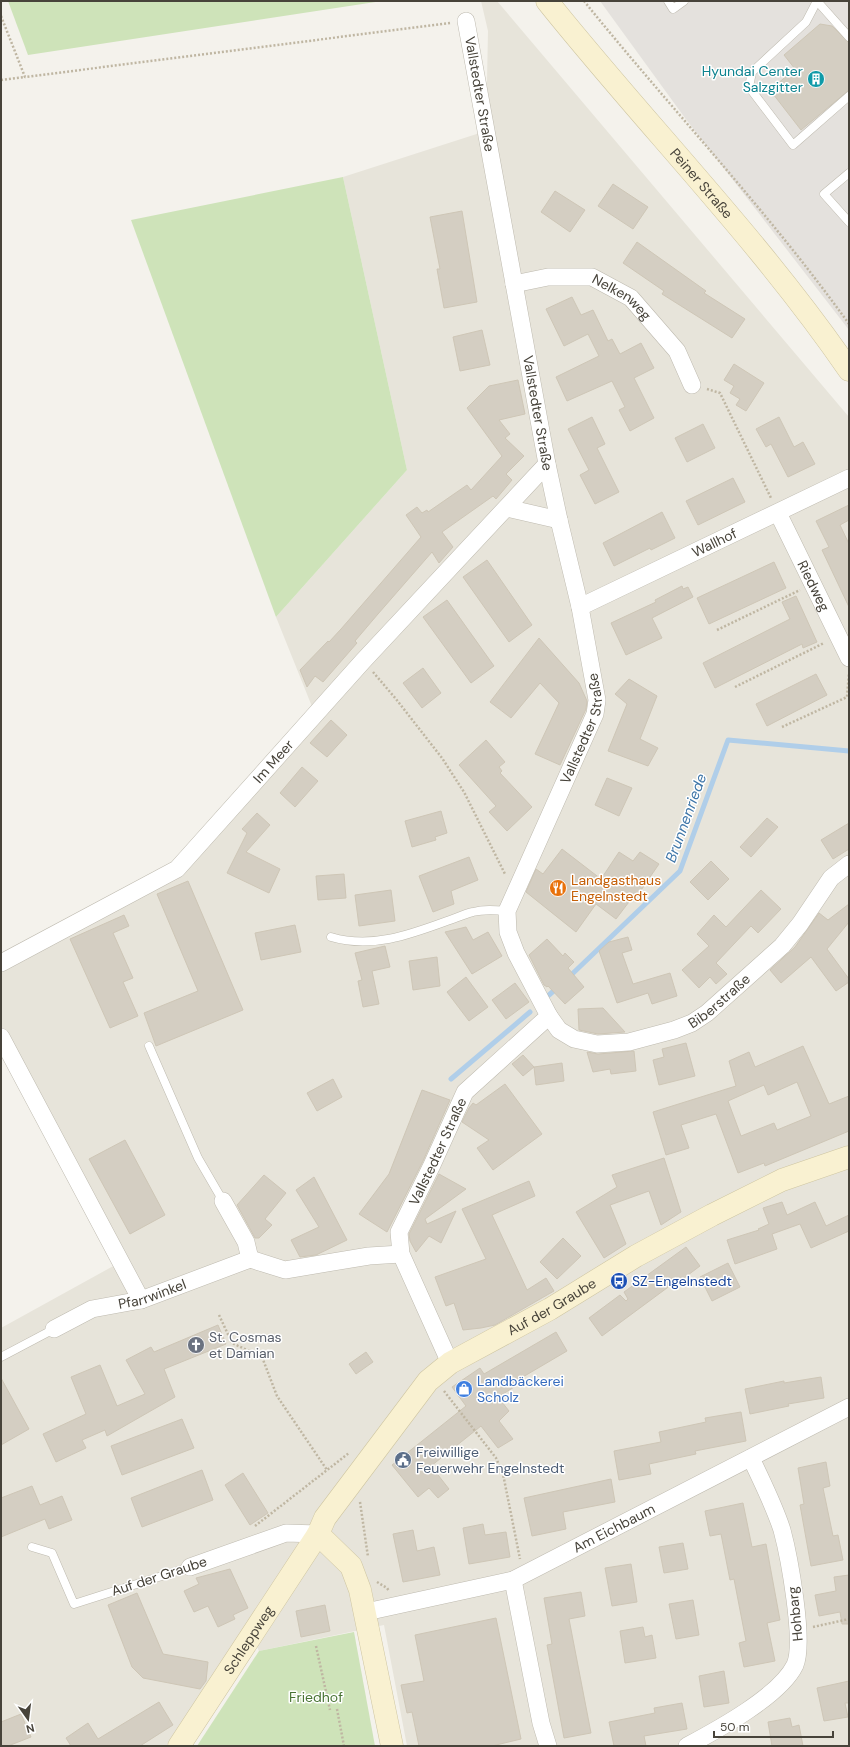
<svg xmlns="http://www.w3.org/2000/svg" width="850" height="1747" viewBox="0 0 850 1747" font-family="'DM Sans',sans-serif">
  <rect width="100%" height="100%" fill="#f4f2ec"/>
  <polygon fill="#e7e4da" points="481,1 497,1 849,417 849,1746 407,1746 384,1625 259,1651 247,1626 166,1746 1,1746 1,1328 126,1259 1,1028 1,970 181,871 317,719 276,617 407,470 343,177 486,131 488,31"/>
  <polygon fill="#e4e1dd" points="600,1 849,1 849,330 685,118"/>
  <g fill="#cee3b9">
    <polygon points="8,1 382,1 28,55"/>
    <polygon points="343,177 407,470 276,617 131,220"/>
    <polygon points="354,1632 375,1746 197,1746 259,1651"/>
  </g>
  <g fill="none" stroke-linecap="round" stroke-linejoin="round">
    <g stroke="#b0cee9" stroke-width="5">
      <polyline points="569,977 680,871 728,740 849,751"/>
      <polyline points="549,995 557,988"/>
      <polyline points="451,1079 530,1012"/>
    </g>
  </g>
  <g fill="#d4cec2" stroke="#cec6b6" fill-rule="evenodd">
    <polygon points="820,24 832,26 849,43 849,90 801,130 770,90 795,69 784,55"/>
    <polygon points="613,184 648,207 633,229 598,206"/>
    <polygon points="555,191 585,210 570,232 541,212"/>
    <polygon points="462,211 477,302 444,308 437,269 440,269 430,217"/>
    <polygon points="637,242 706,291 704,293 745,319 732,338 662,294 664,291 623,263"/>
    <polygon points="572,297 581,315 593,310 608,341 612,339 620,354 641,343 654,368 634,378 654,418 630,431 619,410 625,407 612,381 567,401 556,377 599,356 588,334 564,346 546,309"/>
    <polygon points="482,330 490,365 460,371 453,337"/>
    <polygon points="734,364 764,383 746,411 736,405 740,399 730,393 734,386 724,380"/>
    <polygon points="518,380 525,414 499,420 510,434 505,438 524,456 506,474 512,480 496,499 493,496 442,532 453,547 439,563 432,552 378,614 355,641 357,643 323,682 315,676 307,687 300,670 328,641 329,642 341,629 421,537 406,515 417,507 422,513 427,510 428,512 467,485 471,490 502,456 467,408 489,386"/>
    <polygon points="592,417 605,444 597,448 619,492 595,504 580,475 589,470 568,429"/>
    <polygon points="779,417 794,447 803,442 815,464 788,477 771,444 766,447 756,429"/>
    <polygon points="703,424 715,448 687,462 675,438"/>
    <polygon points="733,478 745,502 698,525 686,501"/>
    <polygon points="849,505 849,520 840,525 849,544 849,607 822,550 829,547 816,521"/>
    <polygon points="662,512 675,538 651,550 650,548 614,566 603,543"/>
    <polygon points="487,560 532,625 509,642 463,577"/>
    <polygon points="774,562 786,588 709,624 697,598"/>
    <polygon points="682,586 683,589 688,587 693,597 652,618 662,638 626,655 611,623 656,602 655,600"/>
    <polygon points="796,596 817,642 803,648 802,644 715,688 703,663 790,619 782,602"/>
    <polygon points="447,600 494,666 471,683 423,617"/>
    <polygon points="539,638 579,683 587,701 586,709 560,765 535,754 559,703 540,683 511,718 490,702"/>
    <polygon points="423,668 441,693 422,708 403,683"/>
    <polygon points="816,674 827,695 767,726 756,704"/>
    <polygon points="629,679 657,696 640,739 658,748 648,766 608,751 627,704 615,694"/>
    <polygon points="331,720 347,735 327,757 310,743"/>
    <polygon points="486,740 505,762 499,767 502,771 500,773 532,807 507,831 489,812 496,806 459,765"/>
    <polygon points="302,767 318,781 295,807 280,793"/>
    <polygon points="607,778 632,788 619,816 595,805"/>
    <polygon points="441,811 447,833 435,837 436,840 412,847 405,821"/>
    <polygon points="257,813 270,825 246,852 280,869 269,893 227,873 247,833 242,829"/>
    <polygon points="767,818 778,827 751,857 740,847"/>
    <polygon points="849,823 849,849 833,859 821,840"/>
    <polygon points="562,849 601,879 619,852 633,861 640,852 659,864 637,896 635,894 616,919 596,904 576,932 526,892 536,869 543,874"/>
    <polygon points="469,857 478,880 451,891 454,904 433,912 419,876"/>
    <polygon points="711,861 729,879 708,900 690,882"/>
    <polygon points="344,874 346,898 318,900 316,876"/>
    <polygon points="188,881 243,1010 156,1046 144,1013 198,991 157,894"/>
    <polygon points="391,890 395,921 359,926 355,895"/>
    <polygon points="761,890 781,909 758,933 751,926 716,963 727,974 716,984 710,977 699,988 682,970 709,946 697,934 714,915 726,927"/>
    <polygon points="849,904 849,922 827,949 849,979 849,982 836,991 811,957 781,983 770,970 795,947 819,913 828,920"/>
    <polygon points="124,915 129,926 113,933 133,978 123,982 138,1016 110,1028 70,939"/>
    <polygon points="295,925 301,952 261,960 255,933"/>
    <polygon points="466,927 473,940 488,932 502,956 472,974 445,932"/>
    <polygon points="628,937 632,950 622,953 633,984 670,973 677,996 652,1004 648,993 617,1003 599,951 609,942"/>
    <polygon points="547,939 563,956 565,953 574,962 568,968 584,987 565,1004 548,986 547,987 544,985 529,955"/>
    <polygon points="385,946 390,967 372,971 379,1004 363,1007 358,981 362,980 355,953"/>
    <polygon points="437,957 440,986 413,990 409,961"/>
    <polygon points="466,977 488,1007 469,1021 447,992"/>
    <polygon points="515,983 529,1002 506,1019 492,1000"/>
    <polygon points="603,1008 625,1032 598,1034 579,1030 578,1009"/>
    <polygon points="686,1043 695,1076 659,1085 653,1060 664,1057 662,1049"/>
    <path d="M 803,1046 L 829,1104 L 849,1096 L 849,1131 L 765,1166 L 764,1163 L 738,1173 L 716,1114 L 681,1125 L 689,1148 L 666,1155 L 653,1112 L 736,1086 L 729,1061 L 749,1052 L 755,1067 ZM 797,1082 L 811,1116 L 777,1130 L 774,1123 L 741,1136 L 728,1101 L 764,1085 L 768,1095 Z"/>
    <polygon points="634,1051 636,1071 611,1074 610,1069 593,1072 587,1052 598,1054"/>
    <polygon points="523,1055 534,1067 523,1076 512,1064"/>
    <polygon points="562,1063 564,1081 536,1085 534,1067"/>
    <polygon points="333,1079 342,1097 317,1111 307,1093"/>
    <polygon points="505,1084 542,1134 493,1170 477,1148 489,1140 462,1122 469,1108 473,1103 476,1105"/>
    <polygon points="422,1090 450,1100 423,1161 387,1232 359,1214 389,1174"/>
    <polygon points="125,1140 165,1215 130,1234 89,1159"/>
    <polygon points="664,1158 681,1212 661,1225 649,1191 610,1205 626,1244 604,1258 576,1212 617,1187 612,1175"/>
    <polygon points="439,1174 466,1189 425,1219 427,1224 456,1211 441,1243 429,1236 416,1252 410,1241 409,1234"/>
    <polygon points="264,1175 286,1193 265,1219 272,1225 259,1238 255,1238 237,1205"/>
    <polygon points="314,1177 347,1240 316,1255 300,1257 291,1240 319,1227 296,1190"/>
    <polygon points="529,1181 535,1196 492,1215 527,1290 546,1278 554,1291 495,1325 481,1328 463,1330 454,1303 446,1306 435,1277 486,1259 462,1209"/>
    <polygon points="782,1202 787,1215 815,1202 826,1226 849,1215 849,1231 811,1248 800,1224 772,1234 777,1249 735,1264 727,1240 759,1230 758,1229 769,1224 763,1208"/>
    <polygon points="563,1238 581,1256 557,1279 540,1262"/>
    <polygon points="686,1247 700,1266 672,1287 671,1285 602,1336 589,1318 620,1295 626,1301 628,1299 624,1292"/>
    <polygon points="728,1263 740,1287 712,1301 700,1277"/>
    <polygon points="218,1325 226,1344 164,1369 175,1397 107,1436 105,1430 82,1440 86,1448 56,1462 43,1434 86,1414 71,1377 100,1365 117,1406 145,1394 126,1360 151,1347 154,1352"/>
    <polygon points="556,1332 567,1351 516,1381 519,1384 498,1397 509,1411 499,1421 513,1439 498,1448 481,1426 431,1466 449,1489 438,1498 429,1488 418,1497 392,1465 466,1406 452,1387 480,1368 484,1374"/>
    <polygon points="366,1352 373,1362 356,1374 349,1364"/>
    <polygon points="821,1377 824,1398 788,1404 789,1406 750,1414 745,1389 784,1381 784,1383"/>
    <polygon points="1,1378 29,1429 1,1445"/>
    <polygon points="741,1412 746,1441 695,1451 696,1454 649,1464 651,1474 619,1480 614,1451 661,1442 659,1432 706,1422 705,1418"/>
    <polygon points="182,1419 194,1448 122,1475 111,1446"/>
    <polygon points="826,1462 830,1486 823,1488 833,1536 838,1535 843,1560 811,1566 800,1505 804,1504 798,1468"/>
    <polygon points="202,1470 213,1500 142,1527 131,1498"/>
    <polygon points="243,1473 268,1513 250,1525 225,1485"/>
    <polygon points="611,1479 615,1502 563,1512 566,1529 532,1536 524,1498"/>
    <polygon points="32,1486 40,1505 62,1496 72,1520 49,1529 45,1519 1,1537 1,1498"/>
    <polygon points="743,1503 752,1547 766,1544 780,1620 767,1623 775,1661 744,1667 739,1643 746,1641 734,1579 730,1580 721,1534 710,1536 705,1511"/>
    <polygon points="483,1524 485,1535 506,1532 510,1557 469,1564 463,1528"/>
    <polygon points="413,1530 417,1551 434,1547 440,1575 403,1582 393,1534"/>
    <polygon points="683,1543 688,1569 664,1573 659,1547"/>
    <polygon points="631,1564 637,1602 612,1606 605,1568"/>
    <polygon points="230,1569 248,1608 233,1615 235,1619 218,1627 208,1606 194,1612 184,1591 199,1584 196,1578"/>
    <polygon points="849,1575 849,1624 842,1624 840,1612 819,1616 815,1595 836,1591 834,1577"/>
    <polygon points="581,1592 585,1616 569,1619 591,1733 564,1738 547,1645 552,1644 544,1598"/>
    <polygon points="137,1593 163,1654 208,1662 206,1681 200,1689 143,1678 132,1667 108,1605"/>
    <polygon points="693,1600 699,1635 676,1639 669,1604"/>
    <polygon points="325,1605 330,1631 301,1637 296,1611"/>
    <polygon points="496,1618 521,1739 492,1746 419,1746 412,1712 407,1713 401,1685 424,1681 415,1635"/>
    <polygon points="643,1627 645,1637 652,1635 656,1658 625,1663 620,1631"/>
    <polygon points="724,1671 729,1703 704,1707 699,1676"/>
    <polygon points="849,1681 849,1703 845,1703 848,1717 824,1721 817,1688"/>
    <polygon points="159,1702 173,1725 140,1746 71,1746 66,1738 88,1723 98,1739"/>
    <polygon points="682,1703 687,1729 644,1736 646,1746 614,1746 609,1722 655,1713 654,1708"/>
    <polygon points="21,1714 31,1737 8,1746 1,1746 1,1722"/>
    <polygon points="790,1718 792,1727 799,1725 803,1746 772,1746 768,1722"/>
  </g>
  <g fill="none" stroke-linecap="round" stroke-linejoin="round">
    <g stroke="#bebaaf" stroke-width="9">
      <g id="lane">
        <polyline points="668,1 673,9 684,1"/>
        <polyline points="817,1 806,22 752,72 749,87 793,145 849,96"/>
        <polyline points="817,1 849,37"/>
        <polyline points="849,173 824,194 849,222"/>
        <path d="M 331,937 C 371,949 409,935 447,921 C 456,918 464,914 473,912 C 484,909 495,910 507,911"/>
        <polyline points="149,1046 198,1158 223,1201"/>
        <polyline points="1,1357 54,1329"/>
        <polyline points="32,1547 52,1553 74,1604 190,1567"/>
      </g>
    </g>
    <g stroke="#bebaaf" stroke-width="18">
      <g id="street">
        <path id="s1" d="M 514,284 L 548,277 L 592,277 L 631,298 L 677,351 L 692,385"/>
        <polyline points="507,508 559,520"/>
        <path id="s2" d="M 778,513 L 849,658"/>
        <path id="s3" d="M 580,607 L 849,478"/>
        <path id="s4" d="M 1,963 L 177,869 L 363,661 L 547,464"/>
        <path id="s5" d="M 549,1016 L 559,1030 L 574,1039 L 597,1044 L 629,1042 L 674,1030 L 692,1023 L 707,1013 L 782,946 L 800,924 L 831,878 L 849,864"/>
        <polyline points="1,1037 141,1300"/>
        <polyline points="223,1201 246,1242 250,1259"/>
        <path id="s6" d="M 54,1329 L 92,1309 L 141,1300 L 250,1259 L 285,1270 L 369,1256 L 401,1254"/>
        <path id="s7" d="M 450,1363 L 401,1254 L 399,1232 L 432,1165 L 465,1092 L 549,1016 L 516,953 L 508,932 L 507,911 L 595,714 L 597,700 L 580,607 L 559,520 L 547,464 L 466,21"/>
        <polyline points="190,1567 286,1533 318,1534"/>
        <polyline points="513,1580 541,1723 548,1746"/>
        <path id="s8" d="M 366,1612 L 513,1580 L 849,1407"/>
        <path d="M 687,1746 C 717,1730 780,1696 795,1665 C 805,1642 789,1556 782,1530 C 774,1505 762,1482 751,1458"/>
      </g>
    </g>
    <g stroke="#cec5a1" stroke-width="23">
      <g id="secondary">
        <path id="s9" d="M 547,1 C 646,125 759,239 849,370"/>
        <polyline points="318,1534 351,1566 360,1590 392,1746"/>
        <path id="s10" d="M 179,1746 L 318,1534 L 325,1518 L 428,1381 L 450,1363 L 550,1309 L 636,1256 L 712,1215 L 782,1180 L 849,1157"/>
      </g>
    </g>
    <g stroke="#bfb6a2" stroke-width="2.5" stroke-dasharray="2 2" stroke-linecap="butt">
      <path d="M 584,1 C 671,109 768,211 849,324"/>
      <polyline points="1,16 25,77 450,23"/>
      <polyline points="1,80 25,77"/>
      <polyline points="707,389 720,393 771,498"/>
      <polyline points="717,630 800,590"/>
      <polyline points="373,672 396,699 442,758 464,792 505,874"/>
      <polyline points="735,687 824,643"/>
      <polyline points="782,727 847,697 849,673"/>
      <polyline points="219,1315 232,1343 262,1357 277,1396 327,1470"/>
      <polyline points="444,1391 496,1458 503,1474 520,1559"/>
      <polyline points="360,1502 368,1557"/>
      <polyline points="255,1526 349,1453"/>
      <polyline points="377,1582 387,1588 389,1591"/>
      <polyline points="813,1627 849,1619"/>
      <polyline points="316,1646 330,1710"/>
      <polyline points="337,1709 344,1746"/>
    </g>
    <use href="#lane" stroke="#fff" stroke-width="8"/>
    <use href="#street" stroke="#fff" stroke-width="17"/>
    <use href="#secondary" stroke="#f9f1d1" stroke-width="22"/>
  </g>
  <defs>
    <g id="building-disc" transform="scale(0.9)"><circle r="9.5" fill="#0f9aa8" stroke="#fff"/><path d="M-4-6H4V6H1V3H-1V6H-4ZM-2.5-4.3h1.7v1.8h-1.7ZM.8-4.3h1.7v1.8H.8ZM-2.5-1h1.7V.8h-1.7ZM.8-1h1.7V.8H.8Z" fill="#fff"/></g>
    <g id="restaurant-disc" transform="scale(0.9)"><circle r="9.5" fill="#e8710a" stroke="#fff"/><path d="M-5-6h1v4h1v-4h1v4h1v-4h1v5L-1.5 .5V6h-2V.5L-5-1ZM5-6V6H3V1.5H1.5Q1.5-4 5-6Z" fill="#fff"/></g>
    <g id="bus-disc" transform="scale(0.9)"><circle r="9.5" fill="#1a4fb4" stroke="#fff"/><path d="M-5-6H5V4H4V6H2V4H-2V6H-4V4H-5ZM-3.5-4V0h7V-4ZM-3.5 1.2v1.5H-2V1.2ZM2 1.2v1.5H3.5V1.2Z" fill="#fff"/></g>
    <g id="church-disc" transform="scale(0.9)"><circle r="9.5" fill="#6b7280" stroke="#fff"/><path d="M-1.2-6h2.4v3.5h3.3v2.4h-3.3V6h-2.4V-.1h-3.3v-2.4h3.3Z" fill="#fff"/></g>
    <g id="shop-disc" transform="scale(0.9)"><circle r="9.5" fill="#3f7fe0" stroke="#fff"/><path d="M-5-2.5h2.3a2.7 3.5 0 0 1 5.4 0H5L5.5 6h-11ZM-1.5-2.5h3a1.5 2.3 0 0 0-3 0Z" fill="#fff"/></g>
    <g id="civic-disc" transform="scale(0.9)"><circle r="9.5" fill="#5c6f8a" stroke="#fff"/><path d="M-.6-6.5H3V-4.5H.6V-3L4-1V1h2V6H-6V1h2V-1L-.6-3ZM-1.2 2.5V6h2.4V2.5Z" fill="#fff"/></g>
  </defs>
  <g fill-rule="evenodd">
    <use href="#building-disc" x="816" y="79"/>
    <use href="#restaurant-disc" x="558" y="888"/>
    <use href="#bus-disc" x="619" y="1281"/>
    <use href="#church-disc" x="196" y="1345"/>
    <use href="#shop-disc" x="464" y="1389"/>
    <use href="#civic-disc" x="403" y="1460"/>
  </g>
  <g text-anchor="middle" stroke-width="3" stroke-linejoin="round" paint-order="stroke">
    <g font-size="14" fill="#0d838f" stroke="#fff" text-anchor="end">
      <text x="803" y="76">Hyundai Center<tspan x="803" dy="16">Salzgitter</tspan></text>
    </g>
    <g font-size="14" fill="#47433a" stroke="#fff">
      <text transform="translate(480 94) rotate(80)" y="5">Vallstedter Straße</text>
      <text dy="5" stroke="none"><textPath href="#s9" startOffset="239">Peiner Straße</textPath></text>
      <text dy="5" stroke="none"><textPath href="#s1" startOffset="115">Nelkenweg</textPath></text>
      <text transform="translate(538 413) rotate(80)" y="5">Vallstedter Straße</text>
      <text dy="5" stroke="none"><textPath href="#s3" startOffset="149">Wallhof</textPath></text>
      <text dy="5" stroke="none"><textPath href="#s2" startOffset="81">Riedweg</textPath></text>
      <text dy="5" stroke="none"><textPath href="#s7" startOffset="723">Vallstedter Straße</textPath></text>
      <text dy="5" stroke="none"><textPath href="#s4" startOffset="344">Im Meer</textPath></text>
      <text dy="5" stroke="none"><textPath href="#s5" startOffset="191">Biberstraße</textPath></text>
      <text dy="5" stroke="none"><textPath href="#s7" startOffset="231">Vallstedter Straße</textPath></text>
      <text dy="5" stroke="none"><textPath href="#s6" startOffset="105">Pfarrwinkel</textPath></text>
      <text dy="5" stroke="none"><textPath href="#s10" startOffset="587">Auf der Graube</textPath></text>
      <text dy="5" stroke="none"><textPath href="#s8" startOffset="264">Am Eichbaum</textPath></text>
      <text transform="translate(159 1576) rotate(-18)" y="5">Auf der Graube</text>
      <text transform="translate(795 1614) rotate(-96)" y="5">Hohbarg</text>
      <text dy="5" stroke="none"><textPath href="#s10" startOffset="127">Schleppweg</textPath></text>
    </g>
    <g font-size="14" fill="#c56008" stroke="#fff" text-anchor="start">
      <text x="571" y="885">Landgasthaus<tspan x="571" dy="16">Engelnstedt</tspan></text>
    </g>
    <g font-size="14" fill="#164399" stroke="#fff" text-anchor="start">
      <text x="632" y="1286">SZ-Engelnstedt</text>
    </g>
    <g font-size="14" fill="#5b616d" stroke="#fff" text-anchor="start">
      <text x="209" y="1342">St. Cosmas<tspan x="209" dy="16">et Damian</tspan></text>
    </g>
    <g font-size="14" fill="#366cbe" stroke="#fff" text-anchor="start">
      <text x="477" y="1386">Landbäckerei<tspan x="477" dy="16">Scholz</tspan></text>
    </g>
    <g font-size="14" fill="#4e5e75" stroke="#fff" text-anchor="start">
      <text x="416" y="1457">Freiwillige<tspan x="416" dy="16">Feuerwehr Engelnstedt</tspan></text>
    </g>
    <g font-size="14" fill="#487333" stroke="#fff">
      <text x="316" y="1702">Friedhof</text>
    </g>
    <g font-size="15" font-style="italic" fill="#3f76a8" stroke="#fff">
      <text transform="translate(686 818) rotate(-70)" y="5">Brunnenriede</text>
    </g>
  </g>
  <rect width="850" height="1747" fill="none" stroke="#47433a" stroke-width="4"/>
  <g transform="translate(28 1719) rotate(166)" stroke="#ffffff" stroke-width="3" paint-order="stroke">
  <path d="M0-3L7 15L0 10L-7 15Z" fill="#47433a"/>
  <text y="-6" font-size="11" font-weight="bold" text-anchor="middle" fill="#47433a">N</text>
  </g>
  <path d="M714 1731v6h119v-6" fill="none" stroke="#47433a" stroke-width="2"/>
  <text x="720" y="1731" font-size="12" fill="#47433a" stroke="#ffffff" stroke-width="3" paint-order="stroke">50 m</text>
</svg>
